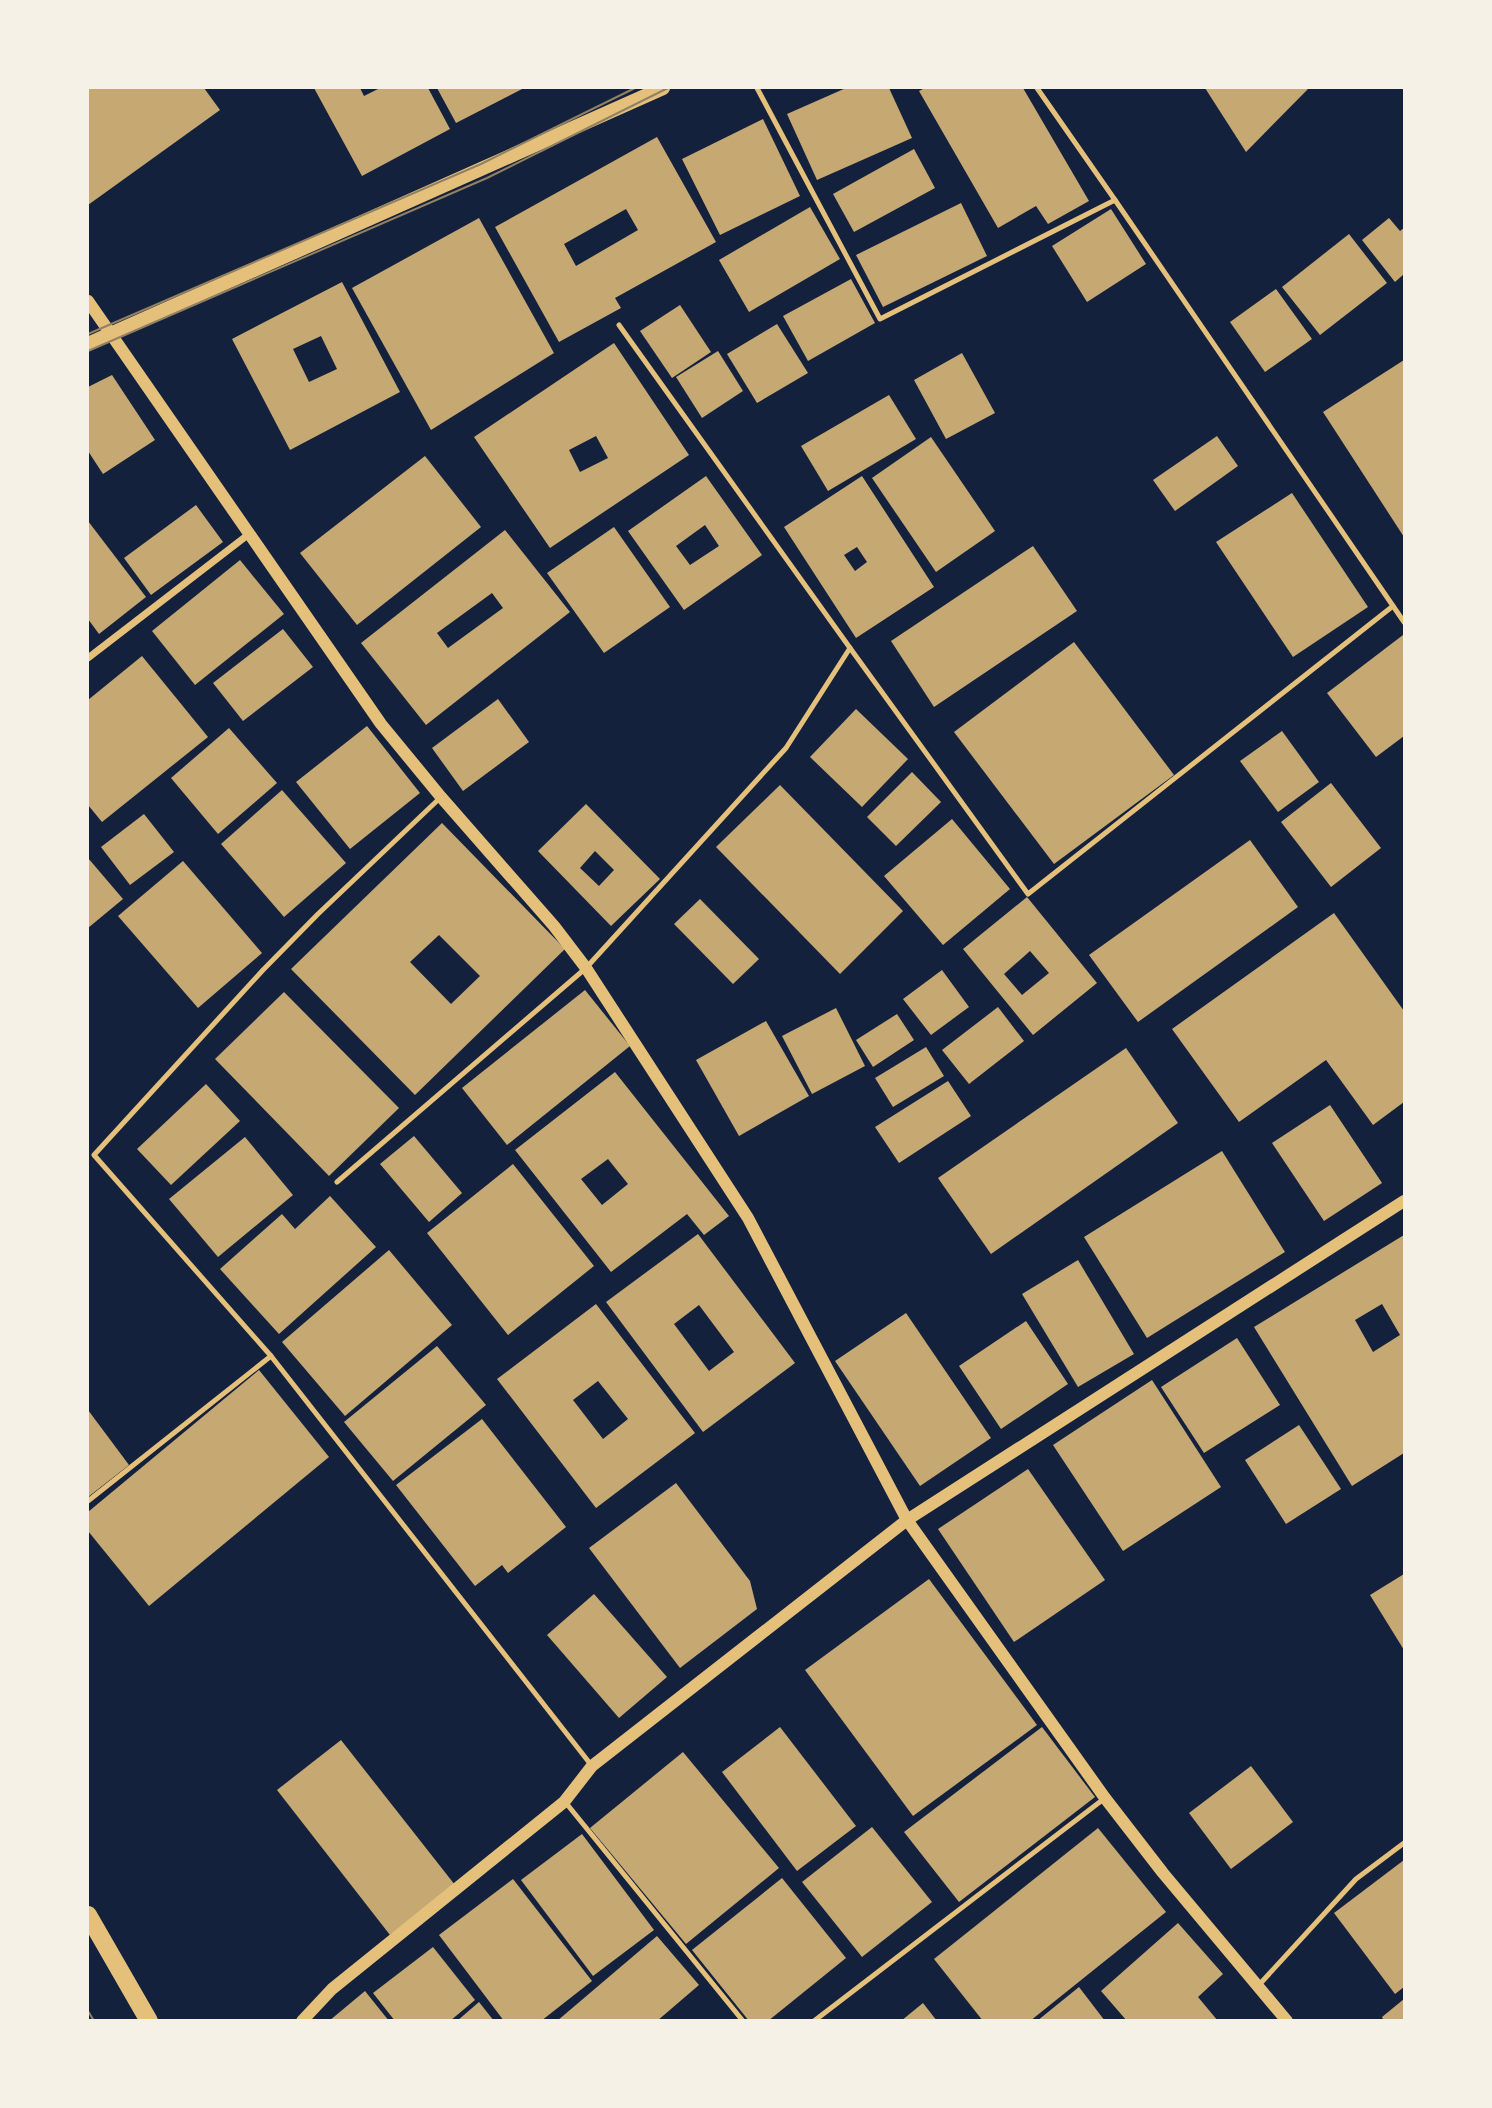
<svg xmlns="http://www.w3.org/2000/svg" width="1492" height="2108" viewBox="0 0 1492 2108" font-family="Cabin,sans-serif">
  <rect width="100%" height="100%" fill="#14213d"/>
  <g fill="#c6a872" fill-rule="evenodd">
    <polygon points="88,88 204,88 220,110 88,205"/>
    <polygon points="314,88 360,88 364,96 380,88 428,88 450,129 362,176"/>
    <polygon points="437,88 524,88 456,123"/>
    <polygon points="846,88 889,88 912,138 817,180 787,114"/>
    <polygon points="925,88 1023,88 1089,201 1048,224 1036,206 998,228 919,91"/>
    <polygon points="1205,88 1309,88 1246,152"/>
    <polygon points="763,119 800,196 720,235 682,159"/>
    <path d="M 657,137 L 716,242 L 615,298 L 621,308 L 559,342 L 495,227 ZM 626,209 L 638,230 L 576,266 L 564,244 Z"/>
    <polygon points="914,149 935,188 854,232 833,194"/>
    <polygon points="961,203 987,256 883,307 856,255"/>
    <polygon points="810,207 840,259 749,312 719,260"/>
    <polygon points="1111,209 1146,264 1087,302 1052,246"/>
    <polygon points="479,218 554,353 431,430 352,288"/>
    <polygon points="1389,218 1400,231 1404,228 1404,274 1395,282 1362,240"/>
    <polygon points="1349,234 1387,283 1320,335 1282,287"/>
    <polygon points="851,279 875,323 808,361 783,316"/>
    <path d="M 342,282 L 400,392 L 290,450 L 232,339 ZM 321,336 L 337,369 L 309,382 L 293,349 Z"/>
    <polygon points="1276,289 1312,339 1265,372 1230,322"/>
    <polygon points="680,305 711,352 672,378 640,331"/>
    <polygon points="777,324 808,373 757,403 727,354"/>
    <path d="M 614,343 L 689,455 L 550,548 L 474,437 ZM 596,436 L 608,458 L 580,472 L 569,450 Z"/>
    <polygon points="718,351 743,391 702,418 676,377"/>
    <polygon points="962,353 995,413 946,439 914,380"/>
    <polygon points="1404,360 1404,537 1323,412"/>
    <polygon points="112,375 155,440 103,474 88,451 88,387"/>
    <polygon points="889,395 916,439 828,491 801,446"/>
    <polygon points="1217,436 1238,466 1175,511 1153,480"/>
    <polygon points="931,437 995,531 936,572 872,478"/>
    <polygon points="425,456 481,527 357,625 300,553"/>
    <path d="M 706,476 L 762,555 L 684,610 L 628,531 ZM 705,525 L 719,546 L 690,565 L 676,546 Z"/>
    <path d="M 862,476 L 934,587 L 856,638 L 784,527 ZM 857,547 L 867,562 L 855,571 L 844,555 Z"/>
    <polygon points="1292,493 1368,607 1293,657 1216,542"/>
    <polygon points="196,505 223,542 151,595 124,558"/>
    <polygon points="88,521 146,597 99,634 88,619"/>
    <polygon points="614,527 670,607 604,653 547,573"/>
    <path d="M 505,530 L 570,612 L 426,725 L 361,643 ZM 492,593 L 503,608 L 448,648 L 437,633 Z"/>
    <polygon points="1033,546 1077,611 934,707 891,641"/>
    <polygon points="240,560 284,614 195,685 152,631"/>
    <polygon points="283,629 313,667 243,721 213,683"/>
    <polygon points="1403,635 1404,736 1376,757 1327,693"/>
    <polygon points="1074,642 1174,775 1054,864 954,732"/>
    <polygon points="142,656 208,737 102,822 88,805 88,700"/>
    <polygon points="498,699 529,742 463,791 432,748"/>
    <polygon points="856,709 908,759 862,807 810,757"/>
    <polygon points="367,726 420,793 350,849 296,782"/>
    <polygon points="229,728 277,783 218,834 171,778"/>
    <polygon points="1282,731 1319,782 1278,812 1240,761"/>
    <polygon points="912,772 941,802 896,846 867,817"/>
    <polygon points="1331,783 1381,848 1331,887 1281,822"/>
    <polygon points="780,785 903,911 840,974 716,847"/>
    <polygon points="282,790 346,863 284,917 221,844"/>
    <path d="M 586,804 L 660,879 L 611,926 L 538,851 ZM 595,851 L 614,870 L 599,886 L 580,868 Z"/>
    <polygon points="144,814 174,852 130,885 101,847"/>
    <polygon points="952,819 1010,889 943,945 884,876"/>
    <path d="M 442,823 L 565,949 L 415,1095 L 291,969 ZM 439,935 L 480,976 L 451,1004 L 410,962 Z"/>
    <polygon points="1250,840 1298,907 1138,1022 1089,955"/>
    <polygon points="88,858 123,899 88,928"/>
    <polygon points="183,861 262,953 198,1008 118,916"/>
    <path d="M 1027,897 L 1097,983 L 1033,1035 L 963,949 ZM 1030,951 L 1049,973 L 1022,995 L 1004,974 Z"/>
    <polygon points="700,899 759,959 733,984 674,924"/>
    <polygon points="1334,913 1404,1011 1404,1102 1373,1125 1326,1060 1239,1122 1172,1029"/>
    <polygon points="942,970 969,1007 931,1035 903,999"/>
    <polygon points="585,990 630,1046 507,1145 462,1088"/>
    <polygon points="284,992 399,1108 329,1176 215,1059"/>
    <polygon points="998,1007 1024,1041 969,1084 942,1050"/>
    <polygon points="836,1008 865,1066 812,1094 782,1036"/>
    <polygon points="897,1014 914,1040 873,1067 856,1040"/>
    <polygon points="766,1021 809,1096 739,1136 696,1060"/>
    <polygon points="926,1047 944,1076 893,1107 875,1078"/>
    <polygon points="1126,1048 1178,1123 991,1254 938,1178"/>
    <path d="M 615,1072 L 729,1216 L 704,1235 L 687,1214 L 611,1272 L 515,1150 ZM 608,1159 L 628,1184 L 602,1205 L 581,1179 Z"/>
    <polygon points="948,1081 971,1116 899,1163 875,1127"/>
    <polygon points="206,1084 240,1121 171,1185 137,1149"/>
    <polygon points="1330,1105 1382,1183 1324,1221 1272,1143"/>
    <polygon points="414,1136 462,1193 429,1222 380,1164"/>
    <polygon points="245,1137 293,1195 218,1257 169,1199"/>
    <polygon points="1222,1151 1285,1252 1147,1338 1084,1237"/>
    <polygon points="513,1164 594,1266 508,1335 427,1233"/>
    <polygon points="330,1196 376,1247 279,1334 220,1269 282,1214 295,1229"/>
    <path d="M 698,1234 L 795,1363 L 703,1432 L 606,1302 ZM 699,1305 L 734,1352 L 709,1371 L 674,1324 Z"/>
    <path d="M 1404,1235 L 1404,1453 L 1352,1486 L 1254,1327 ZM 1382,1304 L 1400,1335 L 1373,1352 L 1355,1320 Z"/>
    <polygon points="389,1250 452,1325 345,1416 282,1342"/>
    <polygon points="1078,1260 1134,1354 1078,1387 1022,1294"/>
    <path d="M 596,1304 L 695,1433 L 596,1508 L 497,1379 ZM 598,1381 L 628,1419 L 603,1439 L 573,1400 Z"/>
    <polygon points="906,1313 991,1438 920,1486 835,1361"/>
    <polygon points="1026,1321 1068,1384 1001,1429 959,1366"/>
    <polygon points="1237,1338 1280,1405 1204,1453 1161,1387"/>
    <polygon points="437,1346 486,1405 393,1481 344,1422"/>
    <polygon points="259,1370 329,1457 149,1606 88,1531 88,1512"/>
    <polygon points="1152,1380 1221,1487 1123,1551 1053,1445"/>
    <polygon points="88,1410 129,1465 88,1497"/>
    <polygon points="482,1419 566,1527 508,1573 502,1565 475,1586 396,1485"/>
    <polygon points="1299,1425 1341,1489 1286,1524 1245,1460"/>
    <polygon points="1028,1469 1105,1580 1014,1642 938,1529"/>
    <polygon points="676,1483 750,1581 757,1609 680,1668 589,1548"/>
    <polygon points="1404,1574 1404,1650 1370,1595"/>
    <polygon points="929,1579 1037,1725 913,1816 805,1670"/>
    <polygon points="594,1594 667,1677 619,1718 547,1635"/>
    <polygon points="780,1727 856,1826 797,1871 722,1772"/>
    <polygon points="1042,1727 1095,1797 959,1902 904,1832"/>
    <polygon points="341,1740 455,1885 390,1935 277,1790"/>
    <polygon points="683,1752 779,1868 686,1944 590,1828"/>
    <polygon points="1251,1766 1293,1822 1231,1869 1189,1813"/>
    <polygon points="872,1827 932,1902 862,1957 802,1882"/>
    <polygon points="1098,1828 1166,1912 1030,2021 983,2021 934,1959"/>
    <polygon points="582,1834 654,1930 593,1976 521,1880"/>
    <polygon points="1404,1860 1404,1987 1395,1994 1334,1913"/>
    <polygon points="782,1878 846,1958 768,2021 749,2021 692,1950"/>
    <polygon points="513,1879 592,1981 541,2021 504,2021 439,1935"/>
    <polygon points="1178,1923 1223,1974 1198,1997 1218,2021 1127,2021 1101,1991"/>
    <polygon points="657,1936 699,1985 657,2021 557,2021"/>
    <polygon points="433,1947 475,2000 450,2021 395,2021 373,1993"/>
    <polygon points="1079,1987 1105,2021 1037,2021"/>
    <polygon points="365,1991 389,2021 329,2021"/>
    <polygon points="1404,1999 1404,2021 1384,2021 1382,2017"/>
    <polygon points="479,2002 494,2021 457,2021"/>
    <polygon points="923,2003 937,2021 901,2021"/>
  </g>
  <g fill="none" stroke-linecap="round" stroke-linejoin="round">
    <g stroke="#e5c07b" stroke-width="5">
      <polyline points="757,88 880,319 1115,200 1404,622"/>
      <polyline points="1037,88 1115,200"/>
      <polyline points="850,648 1028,894 1393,606"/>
      <polyline points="441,797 318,914 263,970 94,1155 271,1356 592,1766"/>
      <polyline points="337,1182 586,968 786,748 850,648 619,325"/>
      <polyline points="88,1501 271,1356"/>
      <polyline points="566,1803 743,2021"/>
      <polyline points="1258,1986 1356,1879 1404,1843"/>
      <polyline points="814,2021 1105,1798"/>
    </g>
    <polyline stroke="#e5c07b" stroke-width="7" points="88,658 249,534"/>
    <g stroke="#e5c07b" stroke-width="12">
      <polyline points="88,301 381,724 441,797 554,926 586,968 748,1218 907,1520 1105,1798 1163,1873 1287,2021"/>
      <polyline points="302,2021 332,1989 564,1802 592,1766 907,1520 1404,1201"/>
    </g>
    <polyline stroke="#e5c07b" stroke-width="14" points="88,344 663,88"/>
    <polyline stroke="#e5c07b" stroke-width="18" points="88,1915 149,2021"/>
    <g stroke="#918062" stroke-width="2">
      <polyline points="88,334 481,164 635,88"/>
      <polyline points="88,351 487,178 668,88"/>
      <polyline points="88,2011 94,2021"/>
    </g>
  </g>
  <rect width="1492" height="2108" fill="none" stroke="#f6f1e7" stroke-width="178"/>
</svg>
